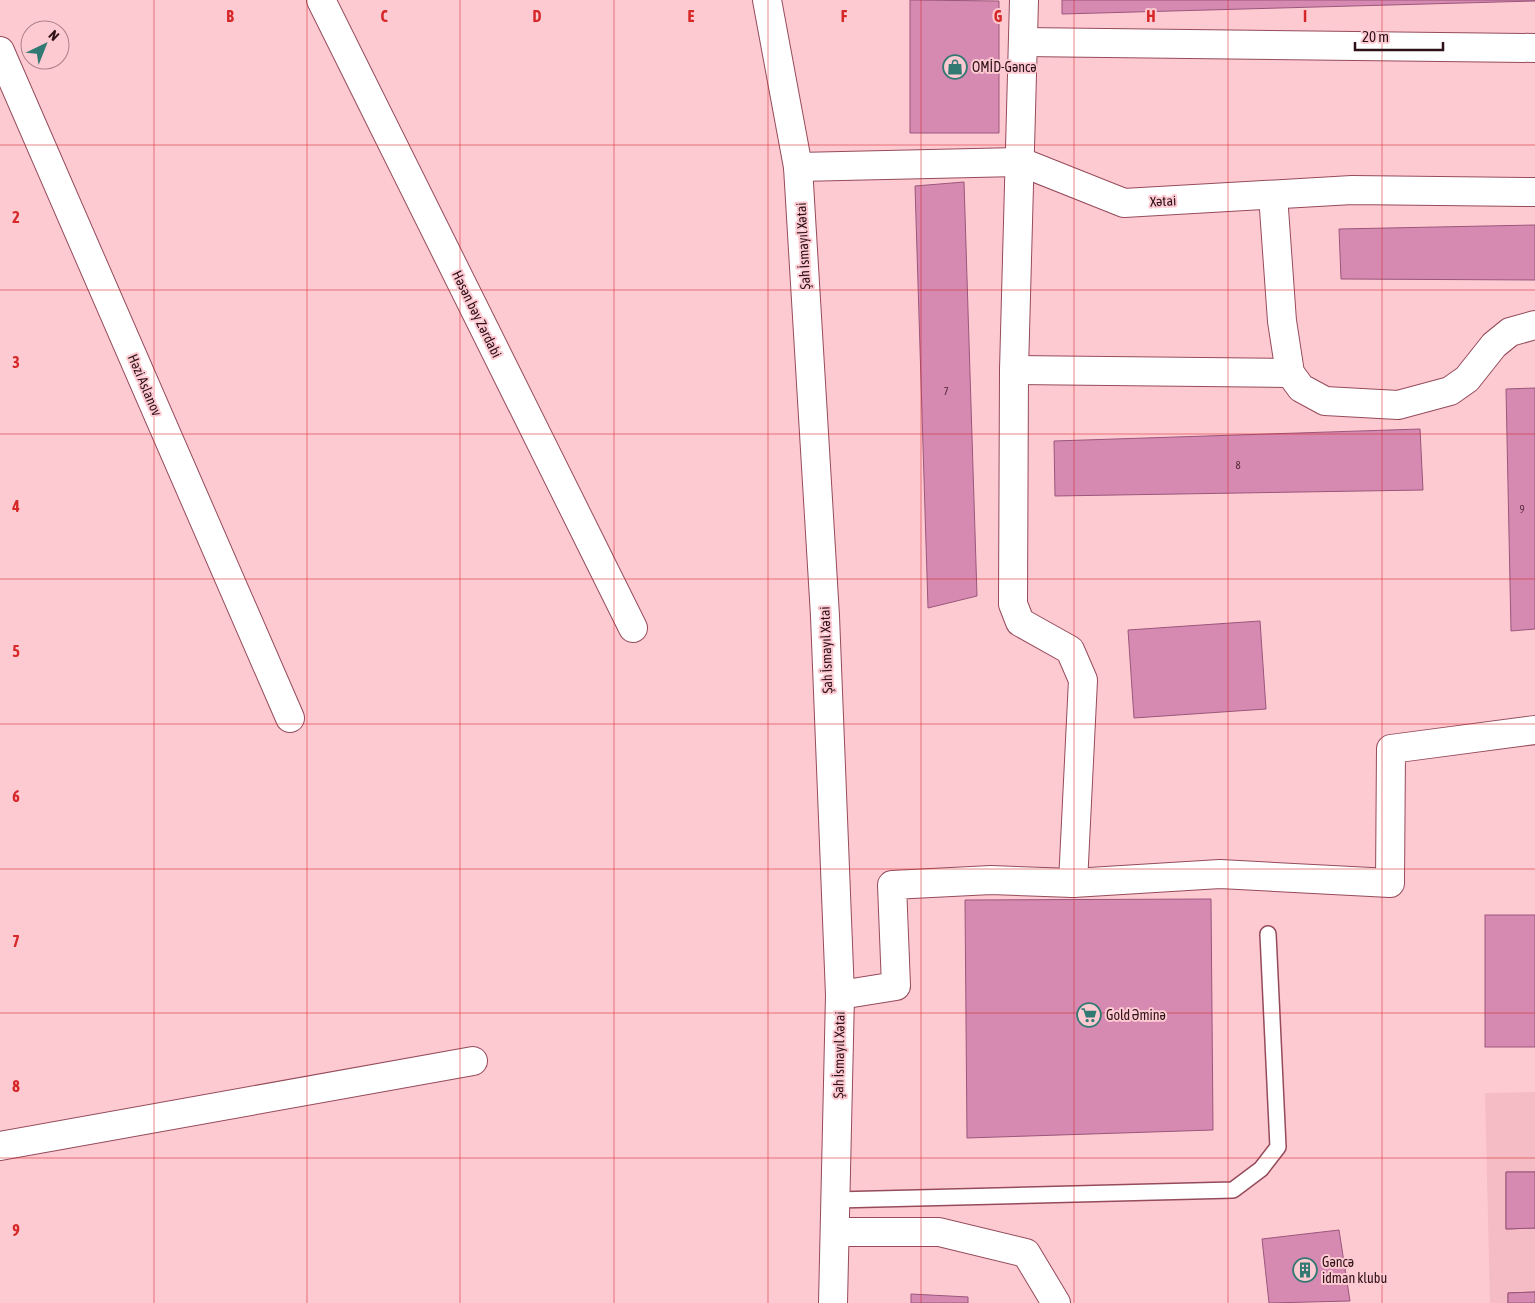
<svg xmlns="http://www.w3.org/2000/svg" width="1535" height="1303" viewBox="0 0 1535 1303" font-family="'Asap Condensed',sans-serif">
  <rect width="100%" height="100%" fill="#fecad2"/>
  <polygon fill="#f5bcc6" points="1535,1092 1535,1303 1490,1303 1485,1093"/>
  <g fill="#d689b1" stroke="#9b577b">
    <polygon points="910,0 999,1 999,133 910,133"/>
    <polygon points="1062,0 1535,0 1535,1 1062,14"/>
    <polygon points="964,182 977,596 928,608 915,186"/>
    <polygon points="1535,225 1535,280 1341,279 1339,229"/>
    <polygon points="1535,388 1535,629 1511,631 1506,389"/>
    <polygon points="1420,429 1423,490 1055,496 1054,441"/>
    <polygon points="1260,621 1266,709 1134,718 1128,630"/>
    <polygon points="1211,899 1213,1130 967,1138 965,900"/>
    <rect x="1485" y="915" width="50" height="132"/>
    <polygon points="1506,1172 1535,1172 1535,1228 1506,1229"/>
    <polygon points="1506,1172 1535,1172 1535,1228 1506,1229"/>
    <polygon points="1339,1230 1350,1301 1269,1303 1262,1239"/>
    <polygon points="1535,1292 1535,1303 1508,1303 1508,1293"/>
    <polygon points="1535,1292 1535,1303 1508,1303 1508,1293"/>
    <polygon points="911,1294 968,1297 968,1303 911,1303"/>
  </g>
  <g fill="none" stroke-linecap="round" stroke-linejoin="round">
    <g stroke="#954b5b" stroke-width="18">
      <polyline id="lane" points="836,1200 1233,1190 1261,1169 1278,1147 1268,934"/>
    </g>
    <g stroke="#954b5b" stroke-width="30">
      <g id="street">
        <polyline points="321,0 633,628"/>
        <polyline points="1024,0 1014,370 1013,604 1020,622 1070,650 1083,680 1073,883"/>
        <polyline points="1023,42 1535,48"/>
        <polyline points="0,51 290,718"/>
        <polyline points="798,167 1021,162 1124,203 1352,190 1535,192"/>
        <polyline points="1273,195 1282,321 1290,373 1301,388 1325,401 1398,405 1450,391 1467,379 1494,345 1510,332 1535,325"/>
        <polyline points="1014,370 1290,373"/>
        <polyline points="840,995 896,986 892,885 991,880 1073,883 1220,874 1390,883 1391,749 1535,730"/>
        <polyline points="0,1146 473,1061"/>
        <polyline points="835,1232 939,1232 1026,1253 1056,1303"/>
      </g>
    </g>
    <g stroke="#954b5b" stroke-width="30">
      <polyline id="primary" points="767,0 798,167 825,616 840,995 833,1303"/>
    </g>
    <use href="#lane" stroke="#fff" stroke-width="15"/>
    <use href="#street" stroke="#fff" stroke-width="28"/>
    <use href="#primary" stroke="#fff" stroke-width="28"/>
  </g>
  <path fill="none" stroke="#d62828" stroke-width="1" stroke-opacity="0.55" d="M 154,0 L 154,1303M 307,0 L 307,1303M 460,0 L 460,1303M 614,0 L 614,1303M 768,0 L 768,1303M 921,0 L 921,1303M 1074,0 L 1074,1303M 1228,0 L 1228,1303M 1382,0 L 1382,1303M 0,145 L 1535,145M 0,290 L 1535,290M 0,434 L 1535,434M 0,579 L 1535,579M 0,724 L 1535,724M 0,869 L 1535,869M 0,1013 L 1535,1013M 0,1158 L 1535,1158"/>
  <defs>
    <g id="shop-ring" transform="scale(1.25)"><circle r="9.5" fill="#fecad2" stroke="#317973" stroke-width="1.5"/><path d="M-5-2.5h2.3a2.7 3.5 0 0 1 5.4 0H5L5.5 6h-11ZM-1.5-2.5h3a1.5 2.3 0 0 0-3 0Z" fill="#317973"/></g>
    <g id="supermarket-ring" transform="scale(1.25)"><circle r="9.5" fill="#fecad2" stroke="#317973" stroke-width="1.5"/><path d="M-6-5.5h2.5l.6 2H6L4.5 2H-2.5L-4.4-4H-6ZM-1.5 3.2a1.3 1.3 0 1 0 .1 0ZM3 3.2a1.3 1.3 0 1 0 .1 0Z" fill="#317973"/></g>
    <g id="building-ring" transform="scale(1.25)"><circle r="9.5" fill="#fecad2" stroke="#317973" stroke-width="1.5"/><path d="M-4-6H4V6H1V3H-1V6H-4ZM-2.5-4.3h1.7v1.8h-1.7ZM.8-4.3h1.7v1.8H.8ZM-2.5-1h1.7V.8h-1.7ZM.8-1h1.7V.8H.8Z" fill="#317973"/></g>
  </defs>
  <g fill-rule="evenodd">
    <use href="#shop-ring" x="955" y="67"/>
    <use href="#supermarket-ring" x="1089" y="1015"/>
    <use href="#building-ring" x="1305" y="1270"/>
  </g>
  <g text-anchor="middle" stroke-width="4" stroke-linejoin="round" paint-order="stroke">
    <g font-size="11" fill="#592f3e">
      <text x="946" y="395">7</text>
      <text x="1238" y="469">8</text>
      <text x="1522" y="513">9</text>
    </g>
    <g font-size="14" fill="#2f1118" stroke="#fecad2" text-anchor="start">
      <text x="972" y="72">OMİD-Gəncə</text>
      <text x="1106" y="1020">Gold Əminə</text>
      <text x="1322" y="1267">Gəncə<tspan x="1322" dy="16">idman klubu</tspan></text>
    </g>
    <g font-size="14" fill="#2f1118" stroke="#fecad2">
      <text transform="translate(1163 201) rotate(-3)" y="5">Xətai</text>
      <text transform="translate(803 246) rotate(-93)" y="5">Şah İsmayıl Xətai</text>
      <text transform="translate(477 314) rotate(64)" y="5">Həsən bəy Zərdabi</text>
      <text transform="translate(145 385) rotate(67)" y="5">Həzi Aslanov</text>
      <text transform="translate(826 650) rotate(-92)" y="5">Şah İsmayıl Xətai</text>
      <text transform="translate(839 1055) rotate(-89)" y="5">Şah İsmayıl Xətai</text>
    </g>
  </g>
  <g font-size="16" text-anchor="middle" font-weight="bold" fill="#d62828" stroke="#fecad2" stroke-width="4" stroke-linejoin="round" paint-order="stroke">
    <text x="230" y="22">B</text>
    <text x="384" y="22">C</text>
    <text x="537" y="22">D</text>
    <text x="691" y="22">E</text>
    <text x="844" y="22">F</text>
    <text x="998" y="22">G</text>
    <text x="1151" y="22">H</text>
    <text x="1305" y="22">I</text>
    <text x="16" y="223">2</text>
    <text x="16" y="368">3</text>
    <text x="16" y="512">4</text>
    <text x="16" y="657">5</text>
    <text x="16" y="802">6</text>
    <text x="16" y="947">7</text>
    <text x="16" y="1092">8</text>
    <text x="16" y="1236">9</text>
  </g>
  <g transform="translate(45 45) rotate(43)"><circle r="24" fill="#fecad2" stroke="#ab8088"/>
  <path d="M0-4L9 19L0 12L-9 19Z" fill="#317973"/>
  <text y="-8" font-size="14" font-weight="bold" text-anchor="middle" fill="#2f1118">N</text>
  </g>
  <path d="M1355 42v8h88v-8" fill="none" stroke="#2f1118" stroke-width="2.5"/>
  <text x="1362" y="42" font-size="15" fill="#2f1118" stroke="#fecad2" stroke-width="4" paint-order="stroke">20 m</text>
</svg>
